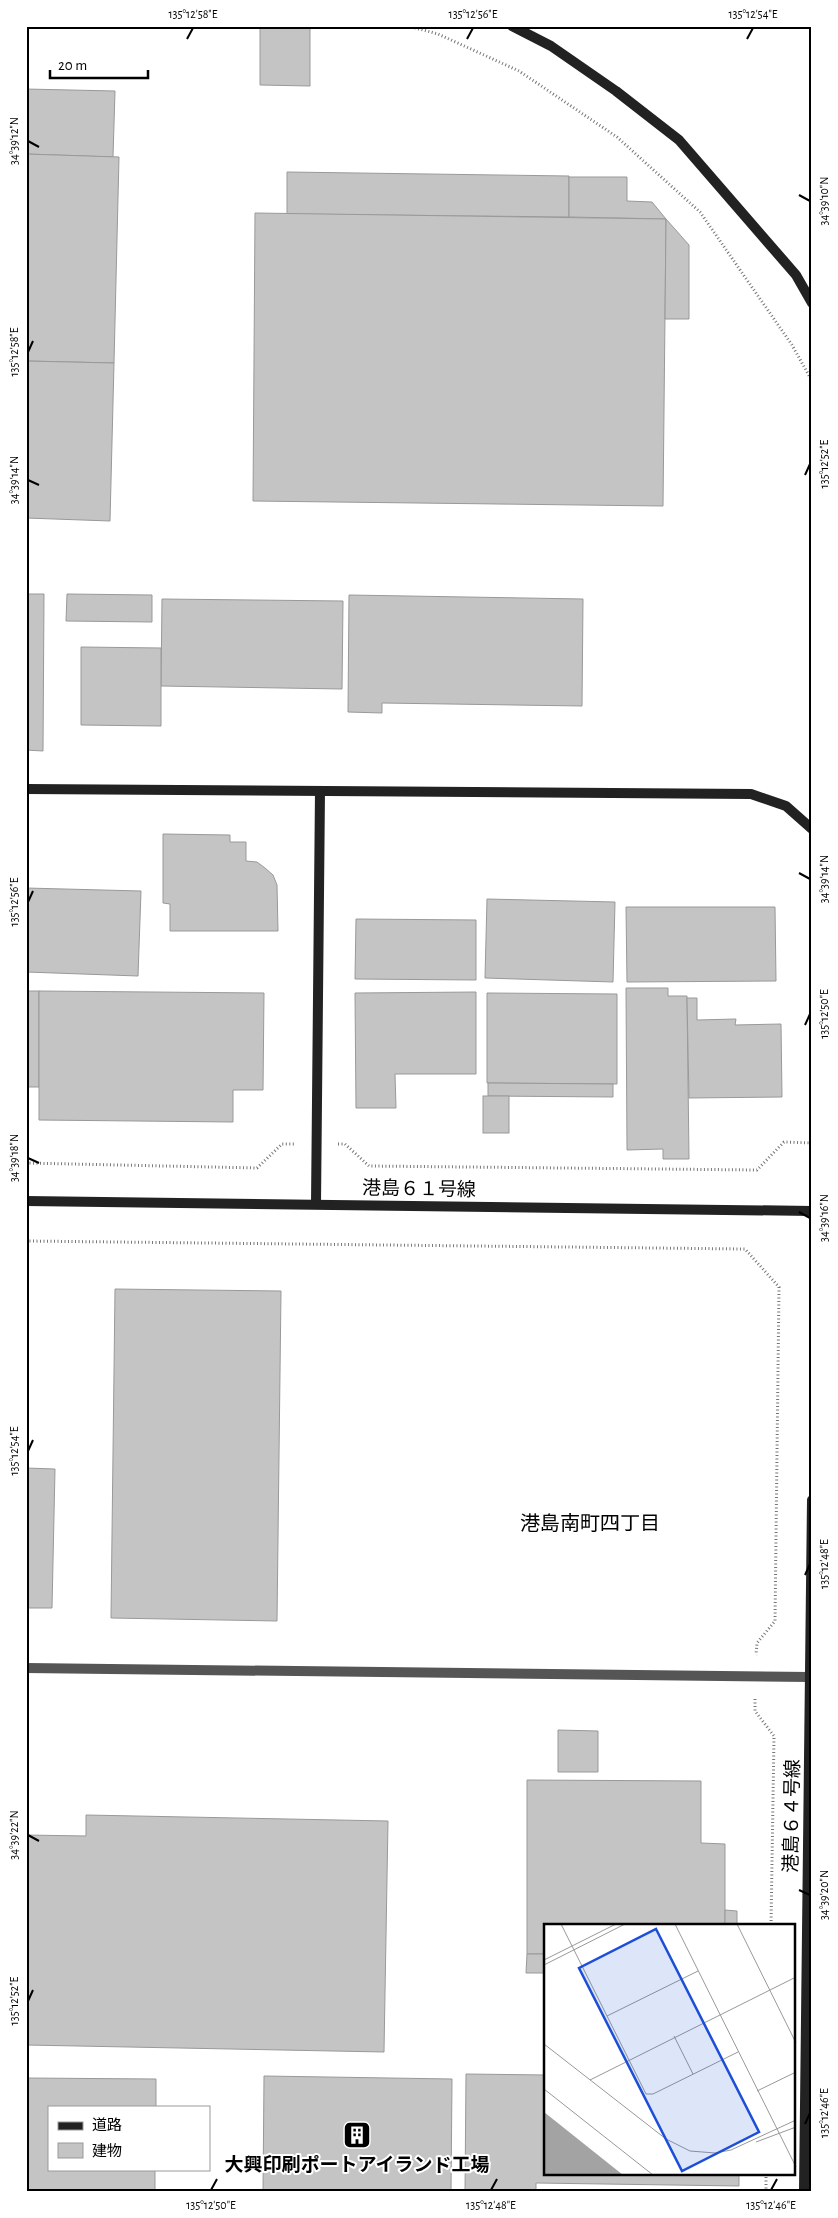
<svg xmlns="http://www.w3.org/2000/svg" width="838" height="2218" viewBox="0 0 838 2218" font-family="'Alegreya Sans','Noto Sans JP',sans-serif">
  <rect width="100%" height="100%" fill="#fff"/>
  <g fill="#c4c4c4" stroke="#999">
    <polygon points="260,26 310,26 310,86 260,85"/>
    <polygon points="26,89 115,91 113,157 26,154"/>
    <polygon points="26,154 119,157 114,363 26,361"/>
    <polygon points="287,172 569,176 569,217 287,214"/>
    <polygon points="569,177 627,177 627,201 652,202 666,219 569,217"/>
    <polygon points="255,213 666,219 663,506 253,501"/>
    <polygon points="666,219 689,245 689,319 665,319"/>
    <polygon points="26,361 114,363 110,521 26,518"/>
    <polygon points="26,594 44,594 43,751 26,750"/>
    <polygon points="67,594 152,595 152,622 66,621"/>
    <polygon points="349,595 583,599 582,706 382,703 382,713 348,712"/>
    <polygon points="162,599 343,601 342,689 161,686"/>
    <polygon points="81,647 161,648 161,726 81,725"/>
    <polygon points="163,834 230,835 230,842 246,842 246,861 257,862 265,868 273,875 277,885 278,931 170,931 170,904 163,903"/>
    <polygon points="26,888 141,891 138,976 26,972"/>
    <polygon points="487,899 615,902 613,982 485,978"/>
    <polygon points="626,907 775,907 776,981 627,982"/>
    <polygon points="356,919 476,920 476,980 355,979"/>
    <polygon points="626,988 668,988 668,996 687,996 689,1159 663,1159 663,1149 627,1150"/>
    <rect x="26" y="991" width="13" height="96"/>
    <polygon points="39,991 264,993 263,1090 233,1090 233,1122 39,1120"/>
    <polygon points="476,992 476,1074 395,1074 396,1108 356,1108 355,993"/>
    <polygon points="487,993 617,994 617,1084 487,1083"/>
    <polygon points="687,998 697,998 697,1020 736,1019 735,1025 781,1024 782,1097 689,1098"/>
    <polygon points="488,1083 613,1084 613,1097 488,1096"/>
    <rect x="483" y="1096" width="26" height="37"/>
    <polygon points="115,1289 281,1291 277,1621 111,1618"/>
    <polygon points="26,1468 55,1469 52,1608 26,1608"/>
    <polygon points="558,1730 598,1731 598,1772 558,1772"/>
    <polygon points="527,1780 701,1781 701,1843 725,1844 725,1926 546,1926 546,1954 527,1954"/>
    <polygon points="86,1815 388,1821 384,2052 26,2045 26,1835 86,1836"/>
    <polygon points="725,1910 737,1911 737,1926 725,1926"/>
    <polygon points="527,1954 546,1954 546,1973 526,1973"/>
    <polygon points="466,2074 546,2075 546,2174 739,2174 739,2186 536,2183 536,2192 465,2192"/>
    <polygon points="264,2076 452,2079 451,2192 263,2192"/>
    <polygon points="26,2078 156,2079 156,2107 49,2107 49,2169 155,2169 155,2192 26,2192"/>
  </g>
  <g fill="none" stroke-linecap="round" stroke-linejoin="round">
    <g stroke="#777" stroke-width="3" stroke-dasharray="1 2.5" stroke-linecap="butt">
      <polyline points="408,26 438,34 519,71 617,137 700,212 792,345 812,381"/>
      <polyline points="338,1144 345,1144 369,1166 757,1170 784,1142 812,1143"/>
      <polyline points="26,1163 257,1168 282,1144 294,1144"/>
      <polyline points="26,1241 745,1249 779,1287 775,1621 757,1643 756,1655"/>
      <polyline points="755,1699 755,1711 774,1736 771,1926"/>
      <polyline points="766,2192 766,2174"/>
    </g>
    <polyline stroke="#555" stroke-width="10" points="26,1668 810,1677"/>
    <g stroke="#222" stroke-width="10">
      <polyline points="512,26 551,46 616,91 679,140 796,275 812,303"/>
      <polyline points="26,789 751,794 786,806 812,829"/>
      <polyline points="26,1201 812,1211"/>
      <polyline points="316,1204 320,791"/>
      <polyline points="804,2192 812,1500"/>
    </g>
  </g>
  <path fill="none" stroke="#000" stroke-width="2" d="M 187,39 L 193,28M 467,39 L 473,28M 747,39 L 753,28M 28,141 L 39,147M 799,195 L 810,201M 28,352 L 33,341M 805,475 L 810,464M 28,480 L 39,485M 799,873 L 810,879M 28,902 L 33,891M 805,1025 L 810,1014M 28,1158 L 39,1163M 799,1212 L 810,1218M 28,1451 L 33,1440M 805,1575 L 810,1564M 28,1835 L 39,1841M 799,1890 L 810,1895M 28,2001 L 33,1990M 805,2124 L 810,2113M 211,2190 L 217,2179M 491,2190 L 497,2179M 771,2190 L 777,2179"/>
  <defs>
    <g id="building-square" transform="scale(1.4375)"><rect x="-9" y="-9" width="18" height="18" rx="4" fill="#000" stroke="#fff"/><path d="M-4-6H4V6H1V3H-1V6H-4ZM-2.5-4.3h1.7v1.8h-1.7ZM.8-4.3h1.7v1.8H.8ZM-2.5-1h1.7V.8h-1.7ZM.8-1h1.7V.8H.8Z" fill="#fff"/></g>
  </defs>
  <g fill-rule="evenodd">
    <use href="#building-square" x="357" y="2135"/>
  </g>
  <g text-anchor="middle" stroke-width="4" stroke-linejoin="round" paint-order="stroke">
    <g font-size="19" fill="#000" stroke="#fff">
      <text transform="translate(419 1188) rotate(1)" y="7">港島６１号線</text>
      <text transform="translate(791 1816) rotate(-89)" y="7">港島６４号線</text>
    </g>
    <g font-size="19" font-weight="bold" fill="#000" stroke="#fff">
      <text x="357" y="2171">大興印刷ポートアイランド工場</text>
    </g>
    <g font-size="20" fill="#000" stroke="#fff">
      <text x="590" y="1530">港島南町四丁目</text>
    </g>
  </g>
  <g transform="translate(544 1924)">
    <rect width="251" height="251" fill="#fff"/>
    <path d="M 0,188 L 79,251 L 0,251 Z" fill="#a3a3a3"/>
    <path fill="none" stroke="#999" stroke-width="1" d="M 17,0 L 102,170 L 109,170 L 194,128M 131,0 L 252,243M 193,0 L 252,119M 0,36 L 72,0M 0,41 L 81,0M 63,92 L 154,47M 130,112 L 149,150M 0,120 L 122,215 L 146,227 L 171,229 L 187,226 L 252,196M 46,156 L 252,53M 0,165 L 109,251M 213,167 L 252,148M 212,218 L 252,203"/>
    <path fill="#1d4ed8" fill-opacity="0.15" stroke="#1d4ed8" stroke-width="2.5" d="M 112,5 L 215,208 L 138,247 L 35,44 Z"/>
    <rect width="251" height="251" fill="none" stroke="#000" stroke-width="2.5"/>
  </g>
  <rect width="838" height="2218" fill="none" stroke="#ffffff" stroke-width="55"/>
  <rect x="48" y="2106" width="162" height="65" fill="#ffffff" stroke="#999999"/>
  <rect x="58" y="2122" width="25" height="8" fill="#222222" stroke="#999999"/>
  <text x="92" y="2130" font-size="15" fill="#000000">道路</text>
  <rect x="58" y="2143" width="25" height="15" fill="#c4c4c4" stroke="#999999"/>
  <text x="92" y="2156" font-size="15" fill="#000000">建物</text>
  <path d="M50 70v8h98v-8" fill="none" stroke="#000000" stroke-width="2.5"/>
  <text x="58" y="70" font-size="15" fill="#000000" stroke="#ffffff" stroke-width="4" paint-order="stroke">20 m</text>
  <rect x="28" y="28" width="782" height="2162" fill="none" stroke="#000" stroke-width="2"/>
  <g font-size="12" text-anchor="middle" fill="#000">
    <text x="193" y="18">135°12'58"E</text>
    <text x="473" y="18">135°12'56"E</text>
    <text x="753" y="18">135°12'54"E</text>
    <text transform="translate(14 141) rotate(-90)" y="4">34°39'12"N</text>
    <text transform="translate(824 201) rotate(-90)" y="4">34°39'10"N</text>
    <text transform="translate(14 352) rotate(-90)" y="4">135°12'58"E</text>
    <text transform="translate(824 464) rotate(-90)" y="4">135°12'52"E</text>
    <text transform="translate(14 480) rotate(-90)" y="4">34°39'14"N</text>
    <text transform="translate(824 879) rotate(-90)" y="4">34°39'14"N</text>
    <text transform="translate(14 902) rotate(-90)" y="4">135°12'56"E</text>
    <text transform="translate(824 1014) rotate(-90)" y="4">135°12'50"E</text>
    <text transform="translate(14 1158) rotate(-90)" y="4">34°39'18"N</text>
    <text transform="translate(824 1218) rotate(-90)" y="4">34°39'16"N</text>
    <text transform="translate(14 1451) rotate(-90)" y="4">135°12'54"E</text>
    <text transform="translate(824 1564) rotate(-90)" y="4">135°12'48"E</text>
    <text transform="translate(14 1835) rotate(-90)" y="4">34°39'22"N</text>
    <text transform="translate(824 1895) rotate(-90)" y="4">34°39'20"N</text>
    <text transform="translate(14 2001) rotate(-90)" y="4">135°12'52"E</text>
    <text transform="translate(824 2113) rotate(-90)" y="4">135°12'46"E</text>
    <text x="211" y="2209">135°12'50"E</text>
    <text x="491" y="2209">135°12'48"E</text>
    <text x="771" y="2209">135°12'46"E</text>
  </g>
</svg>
